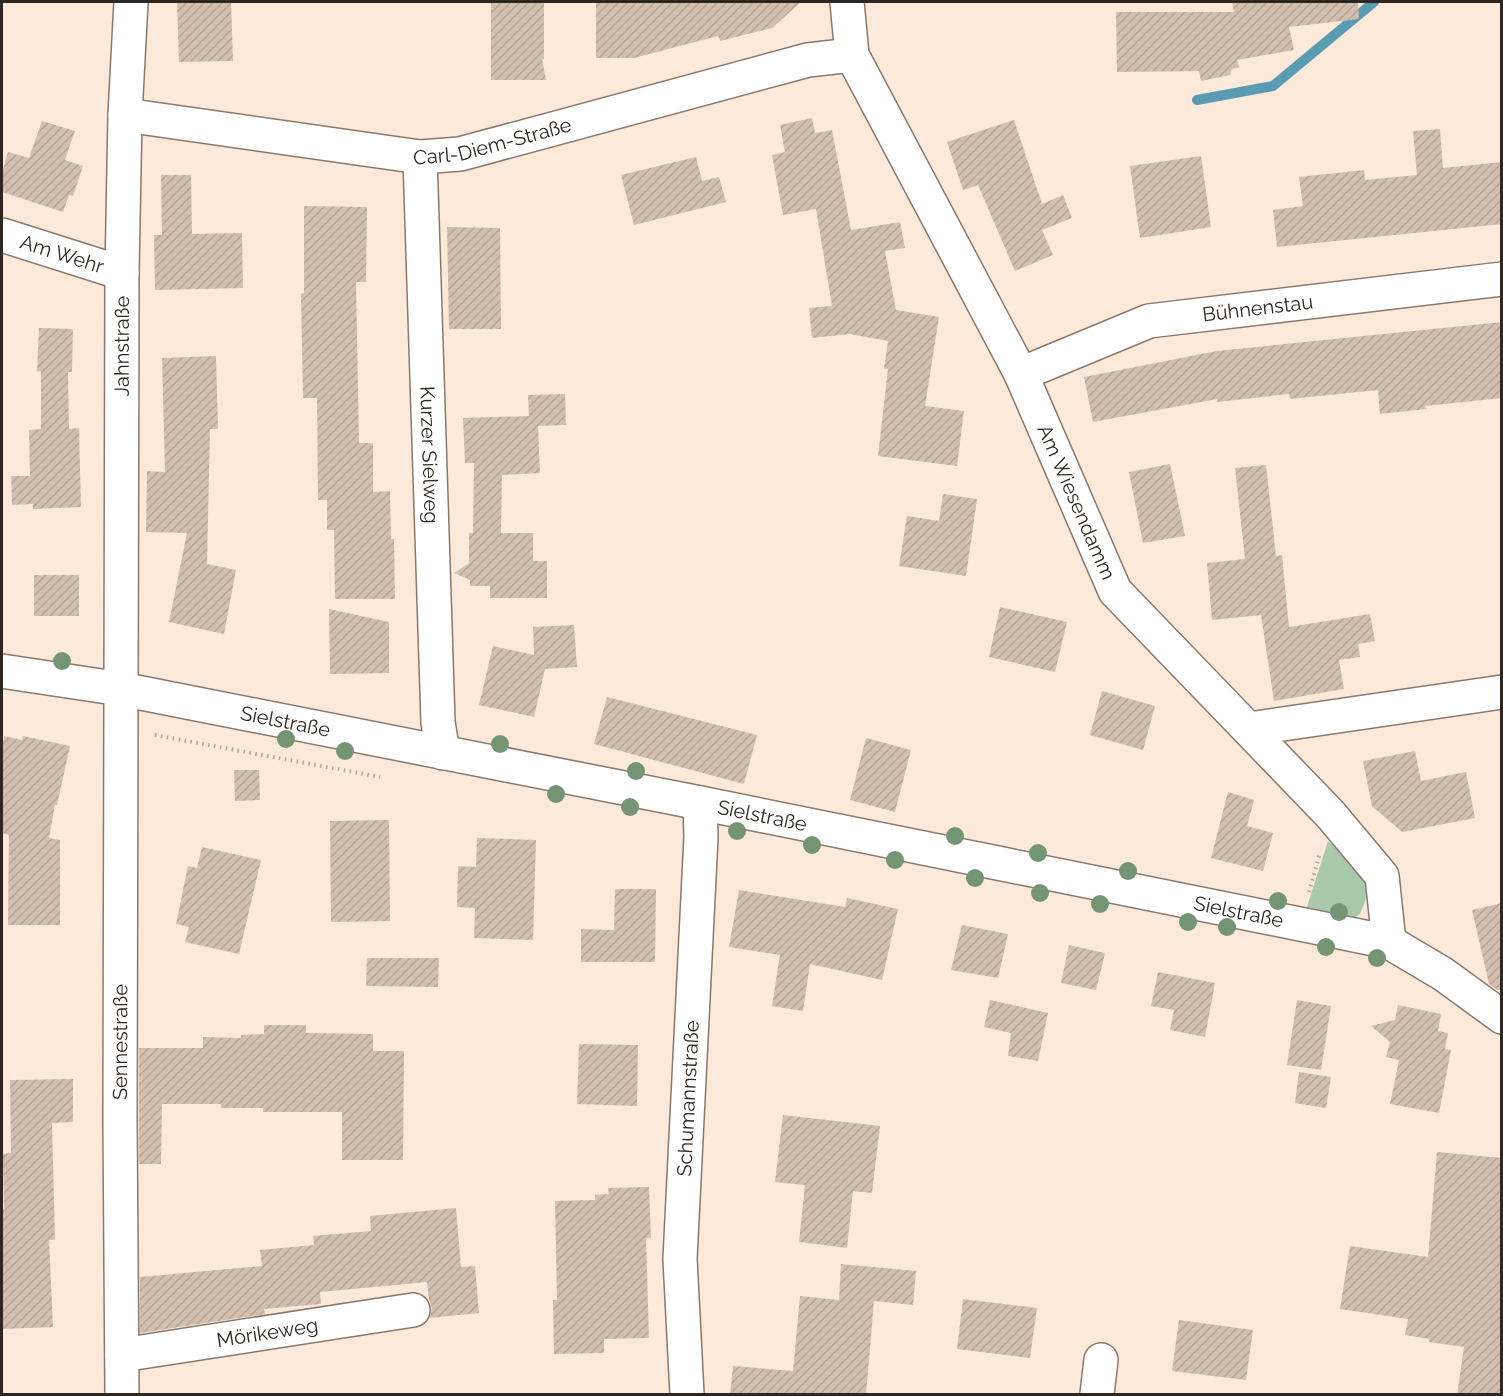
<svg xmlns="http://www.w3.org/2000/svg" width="1503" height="1396" viewBox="0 0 1503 1396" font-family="Raleway,sans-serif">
  <defs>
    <pattern id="building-hatch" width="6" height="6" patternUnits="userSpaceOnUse" patternTransform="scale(1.5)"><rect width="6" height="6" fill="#d2bfaf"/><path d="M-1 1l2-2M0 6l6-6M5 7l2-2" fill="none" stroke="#b5a496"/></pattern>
  </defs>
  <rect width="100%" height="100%" fill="#fde9d9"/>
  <polygon fill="#a9c9ad" points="1328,841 1357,868 1369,891 1360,914 1351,920 1305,913"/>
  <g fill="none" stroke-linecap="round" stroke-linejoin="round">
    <polyline stroke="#599bb3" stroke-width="10" points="1197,100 1273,86 1374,2"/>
  </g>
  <g fill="url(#building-hatch)">
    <polygon points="177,2 231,2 233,61 179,62"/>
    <polygon points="491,2 544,2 544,59 542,59 546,80 491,80"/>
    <polygon points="596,2 801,2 772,28 720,41 718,36 634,58 596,58"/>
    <polygon points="1232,2 1358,2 1359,19 1289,27 1294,50 1237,60 1239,67 1232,69 1230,75 1201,81 1199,71 1117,72 1116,12 1234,12"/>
    <polygon points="812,118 815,133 832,130 851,230 900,222 905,248 885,251 896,310 939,317 925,406 964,411 957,466 878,456 888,369 884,369 888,341 850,334 812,338 809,308 832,306 816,209 783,215 772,155 785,152 780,125"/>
    <polygon points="1014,120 1042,204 1063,195 1072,218 1042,230 1053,255 1015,271 978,185 963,190 947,142"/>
    <polygon points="42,121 75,131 65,160 83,166 73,196 69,195 63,212 2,192 2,173 8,152 29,158"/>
    <polygon points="1440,129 1443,168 1502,162 1502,224 1277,247 1273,210 1303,206 1299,177 1364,170 1365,180 1417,175 1413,131"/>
    <polygon points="1201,156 1211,227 1140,238 1130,166"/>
    <polygon points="696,157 702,181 719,177 726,202 634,225 621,175"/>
    <polygon points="161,175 191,175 192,234 242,233 243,288 155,290 154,235 162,235"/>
    <polygon points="304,206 367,207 366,282 356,282 359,443 373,443 373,492 390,491 391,539 394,539 395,599 335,599 334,530 327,530 327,500 318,500 317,398 303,398 301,294 304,293"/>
    <polygon points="447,227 500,228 501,329 449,329"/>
    <polygon points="1502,322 1502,398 1425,406 1427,409 1380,414 1378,390 1290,399 1289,394 1217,402 1217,399 1093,422 1084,377 1217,351"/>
    <polygon points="39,328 73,329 72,372 68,372 69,429 79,428 81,507 33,509 33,504 12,505 11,476 30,476 29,430 41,429 41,371 37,371"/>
    <polygon points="216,356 218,429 210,429 207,564 236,570 224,634 169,622 187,533 146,532 147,471 165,472 162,358"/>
    <polygon points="565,394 566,425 538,426 540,473 502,475 501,533 533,533 533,561 547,561 547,598 490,598 490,586 470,586 470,580 454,573 469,563 469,533 473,533 474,463 465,463 463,418 529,416 528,395"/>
    <polygon points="1170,464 1185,536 1143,543 1129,472"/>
    <polygon points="1266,465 1276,556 1282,555 1289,627 1370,614 1375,641 1358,644 1360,657 1339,660 1344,689 1274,701 1261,615 1212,620 1207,563 1245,559 1235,468"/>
    <polygon points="943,494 977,499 966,576 899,566 907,516 939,521"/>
    <rect x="34" y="575" width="45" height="41"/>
    <polygon points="1000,607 1067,622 1055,672 989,657"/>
    <polygon points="329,609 389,622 389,673 330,674"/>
    <polygon points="574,625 577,667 545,669 534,717 479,705 493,646 534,655 533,627"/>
    <polygon points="1102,691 1155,706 1143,750 1090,735"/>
    <polygon points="607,697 757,735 744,784 594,744"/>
    <polygon points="4,736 22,740 23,736 70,746 57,805 55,805 49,838 60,840 60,925 8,925 9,835 2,833 2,739 4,740"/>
    <polygon points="866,738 911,750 895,812 850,800"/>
    <polygon points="1415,751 1421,781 1466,772 1475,818 1402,832 1372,806 1363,761"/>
    <polygon points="234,770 259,770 260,800 235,801"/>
    <polygon points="1228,792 1254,800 1247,826 1273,833 1263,871 1211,858"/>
    <polygon points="389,820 390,921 331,922 330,821"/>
    <polygon points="477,838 536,840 533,940 474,938 475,908 457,907 458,866 476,867"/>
    <polygon points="202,847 261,860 239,954 185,942 189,927 176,924 188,866 197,868"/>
    <polygon points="615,889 656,889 655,962 581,962 581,929 614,930"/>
    <polygon points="739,890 845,907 847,898 898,909 882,980 810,964 803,1011 772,1006 780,955 729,947"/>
    <polygon points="1502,903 1502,990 1497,990 1489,984 1472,910"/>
    <polygon points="962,925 1008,934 998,978 951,970"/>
    <polygon points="1069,945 1105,953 1096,990 1061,983"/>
    <polygon points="367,958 439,958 438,987 366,986"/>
    <polygon points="1158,972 1215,983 1205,1037 1170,1030 1174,1010 1151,1006"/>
    <polygon points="990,1000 1048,1013 1038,1061 1008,1056 1011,1033 984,1027"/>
    <polygon points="1297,1000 1331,1006 1321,1070 1287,1065"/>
    <polygon points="1398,1005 1441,1014 1438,1031 1448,1033 1445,1049 1451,1050 1439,1113 1390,1104 1399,1060 1386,1057 1390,1042 1371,1026 1395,1020"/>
    <polygon points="264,1025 306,1025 306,1033 373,1034 373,1051 404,1051 403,1160 342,1160 342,1112 263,1112 263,1108 221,1108 221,1104 162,1104 161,1164 139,1164 139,1048 203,1048 203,1037 241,1038 241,1035 264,1034"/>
    <polygon points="579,1044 638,1045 637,1106 577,1104"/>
    <polygon points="1299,1072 1331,1077 1326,1108 1295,1103"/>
    <polygon points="73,1079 73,1122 52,1123 55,1240 49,1240 53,1327 2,1329 2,1209 4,1209 3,1154 11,1153 10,1080"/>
    <polygon points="783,1115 880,1126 872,1193 853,1191 847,1248 799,1242 805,1185 775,1182"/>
    <polygon points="1437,1152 1502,1158 1502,1395 1457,1395 1464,1347 1429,1342 1429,1339 1405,1335 1408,1319 1340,1309 1350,1246 1428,1257"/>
    <polygon points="649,1187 651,1238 646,1238 649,1338 604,1339 604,1353 554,1354 553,1300 557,1300 555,1201 595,1200 595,1195 609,1194 608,1188"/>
    <polygon points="456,1208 461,1267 475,1266 479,1313 430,1318 432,1308 429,1300 427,1282 320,1292 321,1304 264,1309 265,1314 140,1333 140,1277 262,1266 260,1250 314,1245 313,1236 371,1231 370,1216"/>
    <polygon points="841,1264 916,1271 913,1305 874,1301 866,1395 730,1395 733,1366 793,1371 800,1296 839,1300"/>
    <polygon points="963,1299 1037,1308 1030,1358 957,1349"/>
    <polygon points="1179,1320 1253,1330 1246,1380 1172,1371"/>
  </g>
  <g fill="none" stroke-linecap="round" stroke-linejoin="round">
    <g stroke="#8a796a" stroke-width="36">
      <g id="minor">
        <path id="s1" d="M 847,2 L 852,55 L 1021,374 L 1115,591 L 1331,815 L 1382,876 L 1389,942"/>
        <path id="s2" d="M 125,115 L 420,157 L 460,154 L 808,60 L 852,55"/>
        <path id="s3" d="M 420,157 L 438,722 L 443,753"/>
        <path id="s4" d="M 2,235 L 122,273"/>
        <path id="s5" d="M 1021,374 L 1149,321 L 1502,279"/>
        <path id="s6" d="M 2,671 L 121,689 L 700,803 L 1389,942 L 1443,974 L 1502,1017"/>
        <polyline points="1249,729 1502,692"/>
        <path id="s7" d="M 122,1355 L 413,1310"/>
        <path id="s8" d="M 122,1394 L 120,1120 L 122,273 L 125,115 L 131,2"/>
        <path id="s9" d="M 687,1394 L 680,1259 L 701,837 L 700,803"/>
        <polyline points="1097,1394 1101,1360"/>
      </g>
    </g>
    <g stroke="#b3a497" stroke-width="4" stroke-dasharray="1.5 4.5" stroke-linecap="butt">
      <polyline points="155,735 380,777"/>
      <polyline points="1309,892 1320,853"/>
    </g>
    <use href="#minor" stroke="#fff" stroke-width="33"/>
  </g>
  <g fill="#739573">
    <circle cx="62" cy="661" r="9"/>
    <circle cx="286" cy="739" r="9"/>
    <circle cx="500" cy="744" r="9"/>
    <circle cx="345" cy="751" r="9"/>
    <circle cx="636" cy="771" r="9"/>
    <circle cx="556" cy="794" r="9"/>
    <circle cx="630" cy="807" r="9"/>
    <circle cx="737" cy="831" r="9"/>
    <circle cx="955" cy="836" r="9"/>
    <circle cx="812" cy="845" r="9"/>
    <circle cx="1038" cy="853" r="9"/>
    <circle cx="895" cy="860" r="9"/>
    <circle cx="1128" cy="871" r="9"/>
    <circle cx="975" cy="878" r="9"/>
    <circle cx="1040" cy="893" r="9"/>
    <circle cx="1278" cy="901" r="9"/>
    <circle cx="1100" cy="904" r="9"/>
    <circle cx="1339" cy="912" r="9"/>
    <circle cx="1188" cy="922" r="9"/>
    <circle cx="1227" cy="927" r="9"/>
    <circle cx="1326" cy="947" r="9"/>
    <circle cx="1377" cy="958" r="9"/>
  </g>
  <g text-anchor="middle" stroke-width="4.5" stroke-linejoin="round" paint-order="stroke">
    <g font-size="20" fill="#2e2721" stroke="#fff">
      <text dy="7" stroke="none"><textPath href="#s2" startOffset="372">Carl-Diem-Straße</textPath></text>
      <text dy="7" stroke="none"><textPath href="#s4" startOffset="63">Am Wehr</textPath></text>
      <text dy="7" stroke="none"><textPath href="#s5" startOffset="248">Bühnenstau</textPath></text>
      <text dy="7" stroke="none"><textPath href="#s8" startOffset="1048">Jahnstraße</textPath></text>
      <text dy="7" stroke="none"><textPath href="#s3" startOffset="298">Kurzer Sielweg</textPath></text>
      <text dy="7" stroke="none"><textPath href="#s1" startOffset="554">Am Wiesendamm</textPath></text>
      <text dy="7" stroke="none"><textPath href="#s6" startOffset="288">Sielstraße</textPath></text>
      <text dy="7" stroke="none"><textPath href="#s6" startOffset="774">Sielstraße</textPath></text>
      <text dy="7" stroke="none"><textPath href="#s6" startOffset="1260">Sielstraße</textPath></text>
      <text dy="7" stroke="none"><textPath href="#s8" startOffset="352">Sennestraße</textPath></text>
      <text dy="7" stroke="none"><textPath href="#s9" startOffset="296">Schumannstraße</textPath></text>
      <text dy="7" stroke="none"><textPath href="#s7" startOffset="147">Mörikeweg</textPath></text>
    </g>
  </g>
  <rect width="1503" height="1396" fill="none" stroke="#2e2721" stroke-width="6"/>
</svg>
